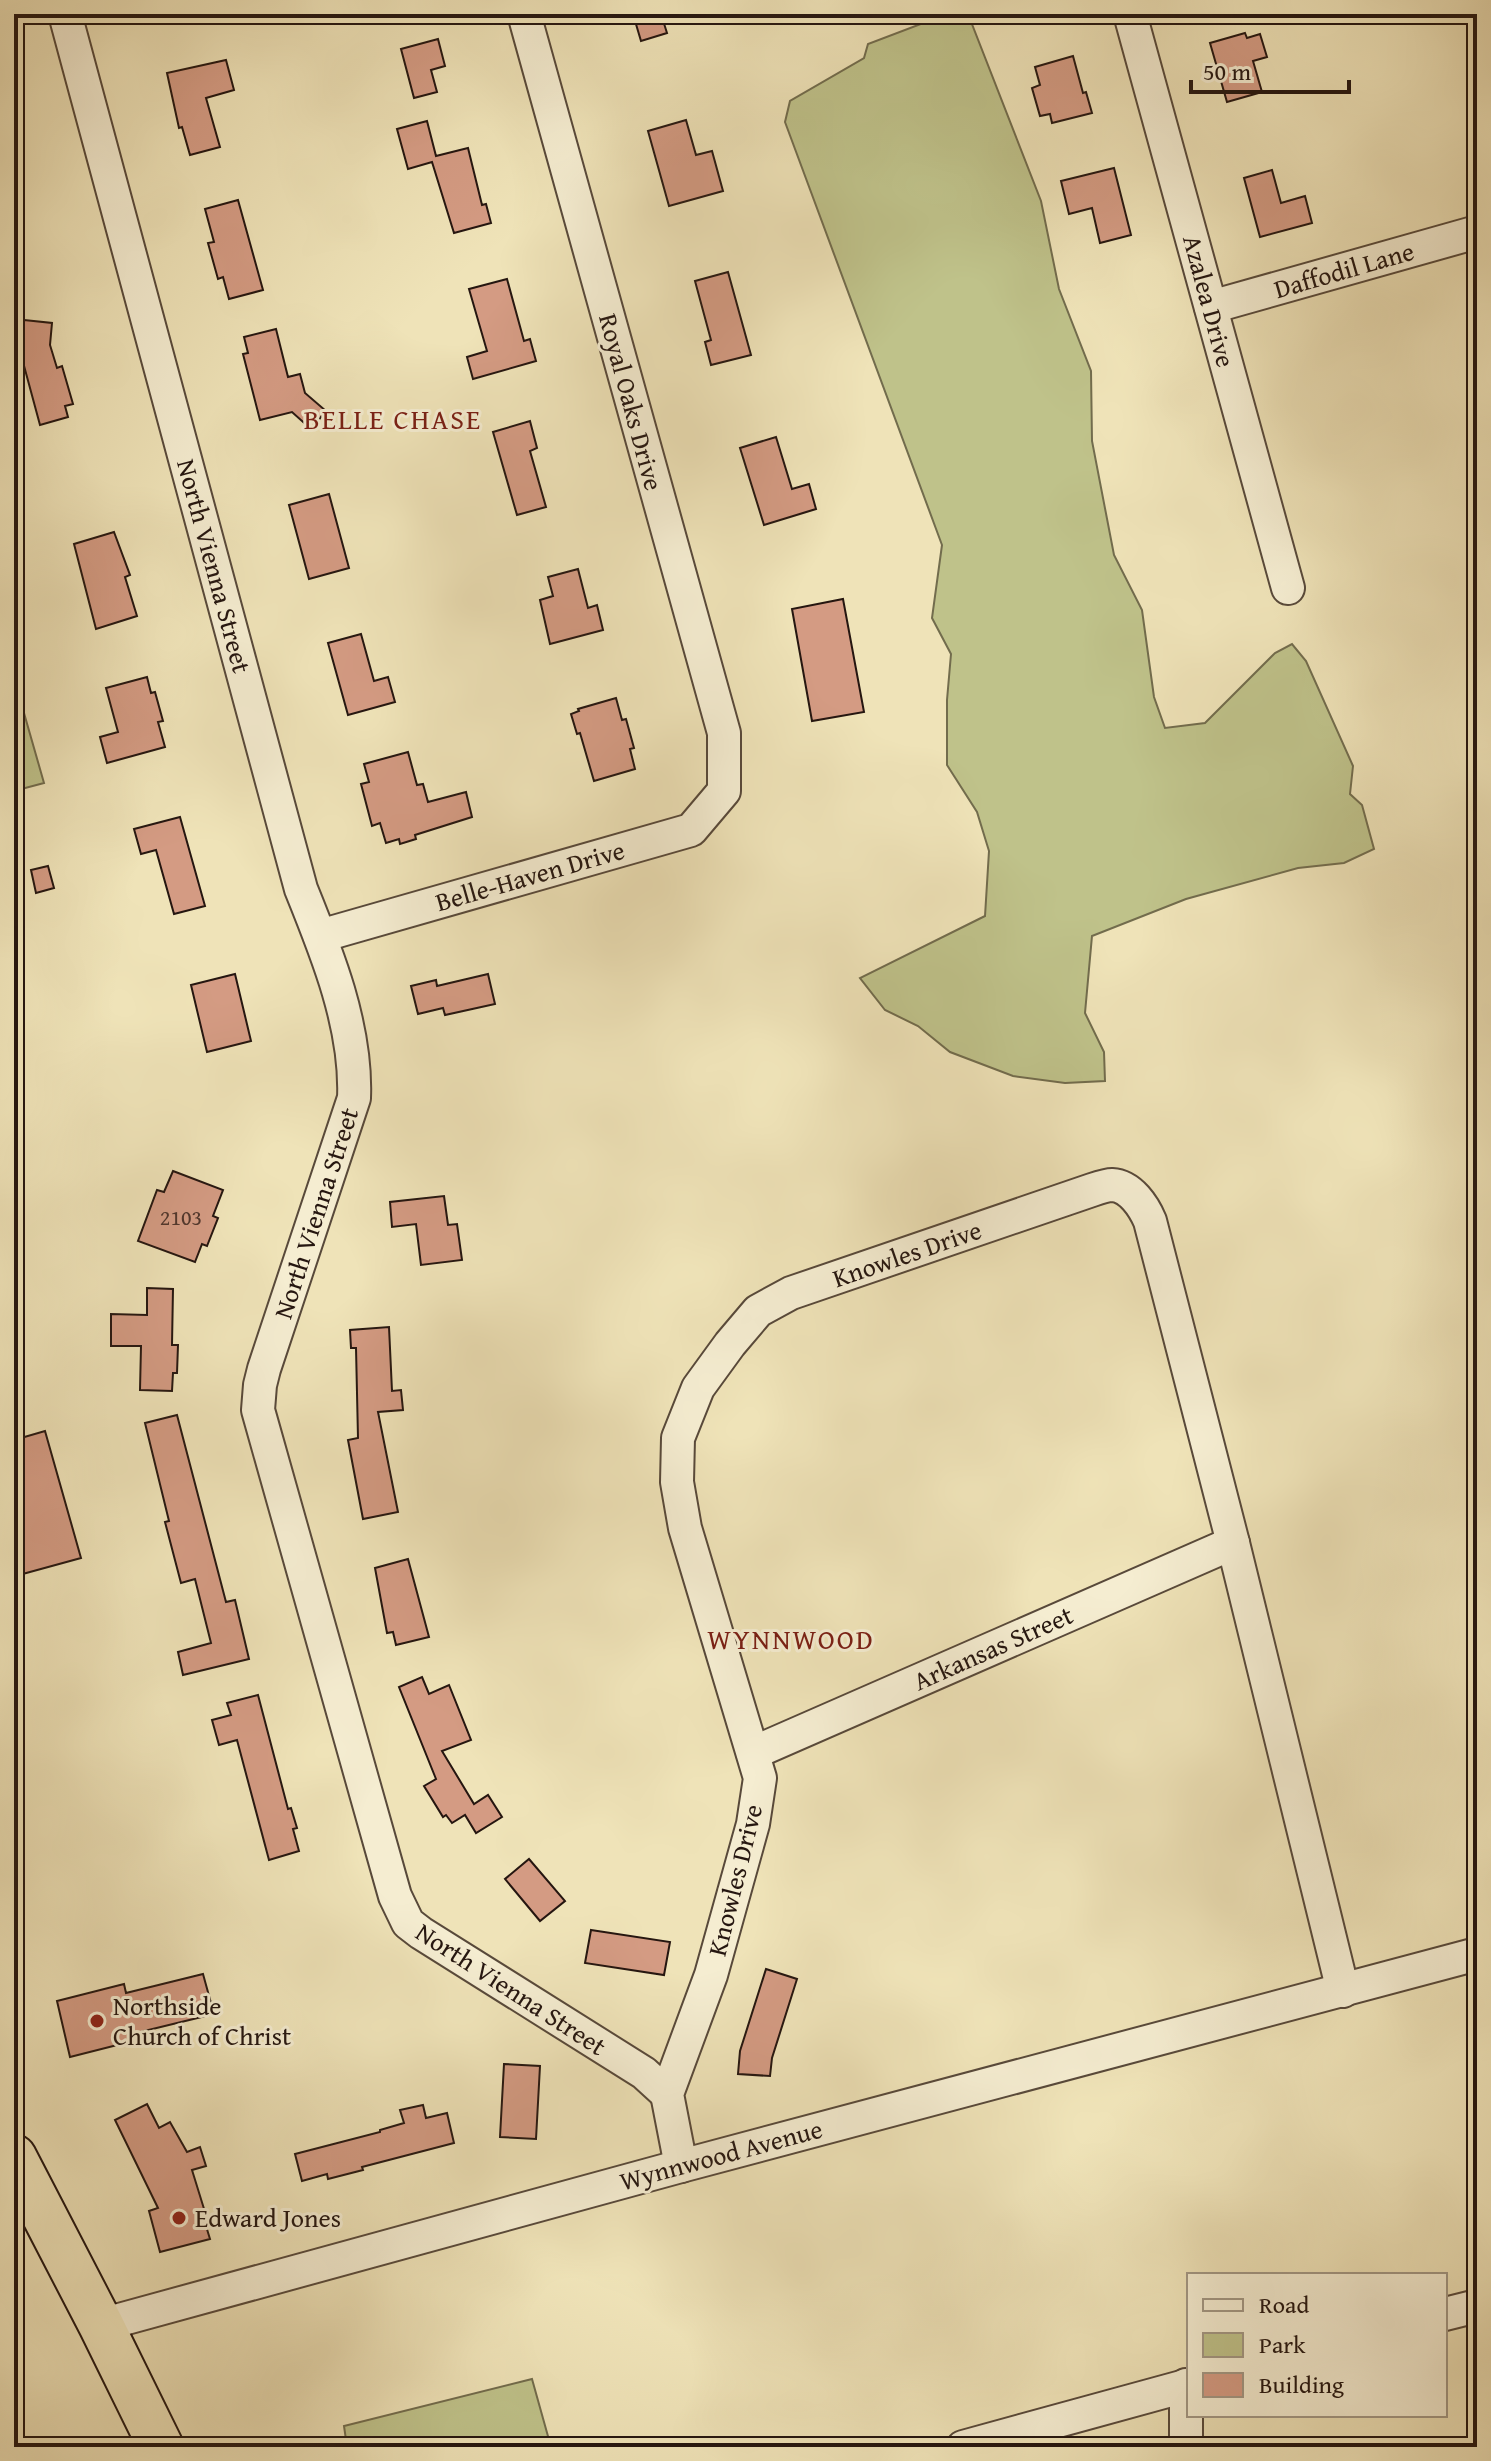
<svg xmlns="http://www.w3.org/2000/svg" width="1491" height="2461" viewBox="0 0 1491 2461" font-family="'Gentium Book Plus',serif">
  <rect width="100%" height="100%" fill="#efe3b8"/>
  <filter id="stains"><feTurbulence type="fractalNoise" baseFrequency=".0025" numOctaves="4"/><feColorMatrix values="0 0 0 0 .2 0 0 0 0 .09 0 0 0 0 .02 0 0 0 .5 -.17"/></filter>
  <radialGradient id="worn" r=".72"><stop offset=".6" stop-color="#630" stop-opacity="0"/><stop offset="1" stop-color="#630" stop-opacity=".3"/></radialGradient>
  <g fill="#bfc28a" stroke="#726c4d" stroke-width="2">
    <polygon points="947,14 968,14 1041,201 1059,289 1091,371 1092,441 1114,555 1142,610 1154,697 1165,728 1205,723 1275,653 1292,644 1306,661 1353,766 1350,794 1362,805 1374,849 1344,863 1298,868 1186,899 1092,936 1085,1013 1104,1052 1105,1081 1065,1083 1013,1076 950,1052 918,1026 885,1010 860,978 985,916 989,851 977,812 947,765 947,700 951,654 932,618 942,545 785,122 790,101 864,58 868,44"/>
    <polygon points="14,678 44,783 14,791"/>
    <polygon points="532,2379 551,2447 347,2447 344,2426"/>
  </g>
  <g fill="#d49b83" stroke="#251610" stroke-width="2">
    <polygon points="633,14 661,14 667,33 641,41"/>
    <polygon points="1245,33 1247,38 1260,34 1267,57 1253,61 1262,92 1227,102 1210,43"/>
    <polygon points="438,39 445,66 431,70 437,92 414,98 401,49"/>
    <polygon points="1073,56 1083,93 1086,92 1092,113 1052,123 1050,114 1040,116 1032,88 1040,85 1035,67"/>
    <polygon points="226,60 234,90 206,98 220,147 190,155 182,127 179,128 167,73"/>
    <polygon points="686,120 696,155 712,151 723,191 669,206 648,131"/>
    <polygon points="427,121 436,156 468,148 482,205 486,204 491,223 454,233 432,162 408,169 397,129"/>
    <polygon points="1114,168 1131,235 1100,243 1092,208 1069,214 1061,181"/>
    <polygon points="1272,170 1281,203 1305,196 1312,223 1260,237 1244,178"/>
    <polygon points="238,200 263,290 229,299 223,277 218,279 208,243 214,242 205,209"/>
    <polygon points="728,272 751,355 711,365 705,342 711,340 695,281"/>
    <polygon points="507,279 524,341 530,339 536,361 473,379 467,357 487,351 469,289"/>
    <polygon points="24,320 52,323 50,345 57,368 62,366 73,404 65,406 68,417 40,425 20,351"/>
    <polygon points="276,329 288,377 300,374 305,393 326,411 311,429 292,412 260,420 243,354 248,353 244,337"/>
    <polygon points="530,421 537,448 530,451 546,507 517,515 493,432"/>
    <polygon points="776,437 792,489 809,484 816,509 764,525 740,448"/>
    <polygon points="329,494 349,568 309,579 289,505"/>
    <polygon points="114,532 130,575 125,577 137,616 96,629 74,544"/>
    <polygon points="578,569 588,608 597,605 603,630 550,644 540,600 553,596 548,577"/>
    <polygon points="843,599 864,712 812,721 792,609"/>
    <polygon points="361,634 374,681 388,677 395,702 348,715 328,643"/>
    <polygon points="147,677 151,693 155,692 163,721 158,722 165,747 107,763 100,737 118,732 106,688"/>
    <polygon points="616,698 622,720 626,719 634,748 630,749 635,769 594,781 580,733 577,734 571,714 579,711 578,709"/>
    <polygon points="408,752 417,785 423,784 428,802 466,792 472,817 415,835 416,839 400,844 399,839 386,843 380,823 372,826 361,784 369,782 364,764"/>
    <polygon points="180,817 205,906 174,914 156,850 141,854 134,829"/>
    <polygon points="48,866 54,888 36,893 31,870"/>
    <polygon points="235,974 251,1041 207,1052 191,985"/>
    <polygon points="488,974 495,1004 445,1015 443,1008 418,1014 411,986 436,980 437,986"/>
    <polygon points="173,1171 223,1190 213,1216 218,1218 207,1246 202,1244 195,1262 138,1241 157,1190 164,1192"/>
    <polygon points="444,1196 448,1225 457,1224 462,1260 421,1265 416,1224 392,1227 390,1202"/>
    <polygon points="147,1288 173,1289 172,1345 178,1345 177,1373 173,1373 172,1391 140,1390 141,1346 111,1346 111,1314 147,1315"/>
    <polygon points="389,1327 392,1391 401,1390 403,1410 378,1412 398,1512 363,1519 348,1440 358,1438 356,1348 351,1348 350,1330"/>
    <polygon points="177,1415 226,1602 235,1600 249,1659 183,1675 178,1652 211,1643 195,1579 181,1583 165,1522 169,1521 145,1423"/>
    <polygon points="45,1431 81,1558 19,1575 14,1558 14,1440"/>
    <polygon points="408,1559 429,1637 396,1645 393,1632 387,1633 375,1568"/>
    <polygon points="422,1677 429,1694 449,1685 471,1740 442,1751 474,1804 488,1795 502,1817 476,1833 465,1815 452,1823 446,1815 443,1817 424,1786 436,1779 399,1687"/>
    <polygon points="258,1695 288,1809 291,1808 297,1828 293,1829 299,1851 269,1860 237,1740 219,1745 212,1720 231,1715 227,1703"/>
    <polygon points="529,1859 565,1901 540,1921 505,1879"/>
    <polygon points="591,1930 670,1942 664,1975 585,1963"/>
    <polygon points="766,1969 797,1979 772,2058 770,2076 738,2074 740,2051"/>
    <polygon points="203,1974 214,2014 136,2033 137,2040 70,2057 57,2001 124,1984 126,1993"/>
    <polygon points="504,2064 540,2066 536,2139 500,2137"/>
    <polygon points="147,2104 159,2128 170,2122 187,2152 200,2147 206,2166 192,2170 209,2225 206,2226 210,2239 160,2252 149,2211 158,2208 115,2120"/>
    <polygon points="423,2105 426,2118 447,2113 454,2143 362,2167 363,2170 328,2179 327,2174 302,2181 295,2154 380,2132 380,2130 404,2123 400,2110"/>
  </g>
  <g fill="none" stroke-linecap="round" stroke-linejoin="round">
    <g stroke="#58493a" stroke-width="36">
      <g id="minor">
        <path d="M 65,14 L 301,889 C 327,953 357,1027 354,1098 L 264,1369 L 260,1385 L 258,1410 L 395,1896 L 408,1923 L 421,1933 L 644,2073 L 667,2094"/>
        <polyline points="1130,14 1288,588"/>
        <polyline points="1211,307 1477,232"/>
        <polyline points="320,936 691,830 724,791 724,733 524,14"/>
        <polyline points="753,1753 1233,1543"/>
        <path d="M 681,2166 L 667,2094 L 711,1975 L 753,1824 L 760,1778 L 685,1528 L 677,1482 L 678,1438 L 698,1388 L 730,1344 L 758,1311 L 791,1293 L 1092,1190 C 1098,1188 1107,1185 1112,1185 C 1131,1186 1144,1207 1150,1221 L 1233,1543 L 1343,1991"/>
        <polyline points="1445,2314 1477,2306"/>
        <polyline points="101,2325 681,2166 1477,1954"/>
        <polyline points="963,2447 1189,2385"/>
        <polyline points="1186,2447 1186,2385"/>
      </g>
    </g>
    <g stroke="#251610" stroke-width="48">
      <polyline id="highway" points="14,2157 101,2325 161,2447"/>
    </g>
    <use href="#minor" stroke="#f5edd1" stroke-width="32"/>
    <use href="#highway" stroke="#efe3b8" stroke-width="44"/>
  </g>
  <g fill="#8f2418" stroke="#f5edd1" stroke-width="3">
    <circle cx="97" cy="2021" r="8"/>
    <circle cx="179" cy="2218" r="8"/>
  </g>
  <g text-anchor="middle" stroke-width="6" stroke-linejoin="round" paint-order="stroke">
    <g font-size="22" fill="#51372d">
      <text x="181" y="1225">2103</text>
    </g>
    <g font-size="26" fill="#251610" stroke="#f5edd1">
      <text transform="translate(1344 270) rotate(-16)" y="9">Daffodil Lane</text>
      <text transform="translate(1209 301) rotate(75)" y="9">Azalea Drive</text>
      <text transform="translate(631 402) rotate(75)" y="9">Royal Oaks Drive</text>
      <text transform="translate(214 566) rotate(75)" y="9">North Vienna Street</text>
      <text transform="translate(530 876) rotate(-16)" y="9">Belle-Haven Drive</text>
      <text transform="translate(316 1213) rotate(-72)" y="9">North Vienna Street</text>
      <text transform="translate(907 1254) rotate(-19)" y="9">Knowles Drive</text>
      <text transform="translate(993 1648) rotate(-24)" y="9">Arkansas Street</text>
      <text transform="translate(735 1880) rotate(-76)" y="9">Knowles Drive</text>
      <text transform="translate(511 1989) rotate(33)" y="9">North Vienna Street</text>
      <text transform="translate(721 2155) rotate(-15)" y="9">Wynnwood Avenue</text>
    </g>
    <g font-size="26" fill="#251610" stroke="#f5edd1" text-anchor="start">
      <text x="113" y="2015">Northside<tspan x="113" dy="30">Church of Christ</tspan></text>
      <text x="195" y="2227">Edward Jones</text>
    </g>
    <g font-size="28" letter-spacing="2" fill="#7a1f14" stroke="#f5edd1">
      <text x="393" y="429">BELLE CHASE</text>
      <text x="791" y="1649">WYNNWOOD</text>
    </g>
  </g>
  <rect width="1491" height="2461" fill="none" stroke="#efe3b8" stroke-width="48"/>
  <rect x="16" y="16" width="1459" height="2429" fill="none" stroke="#251610" stroke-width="4"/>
  <rect x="24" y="24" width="1443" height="2413" fill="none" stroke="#251610" stroke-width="2"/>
  <rect x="1187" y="2273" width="260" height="144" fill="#f5edd1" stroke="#a29784" stroke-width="2"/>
  <rect x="1203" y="2299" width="40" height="12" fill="#f5edd1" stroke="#a29784" stroke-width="2"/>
  <text x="1259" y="2313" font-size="24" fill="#251610">Road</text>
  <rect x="1203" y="2333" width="40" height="24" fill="#bfc28a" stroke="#a29784" stroke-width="2"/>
  <text x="1259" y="2353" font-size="24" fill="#251610">Park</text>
  <rect x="1203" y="2373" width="40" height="24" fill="#d49b83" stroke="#a29784" stroke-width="2"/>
  <text x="1259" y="2393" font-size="24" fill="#251610">Building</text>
  <path d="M1191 80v12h158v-12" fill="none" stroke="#251610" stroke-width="4"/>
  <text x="1203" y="80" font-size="24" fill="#251610" stroke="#f5edd1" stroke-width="6" paint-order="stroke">50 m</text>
  <rect width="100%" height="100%" filter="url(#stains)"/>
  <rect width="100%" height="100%" fill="url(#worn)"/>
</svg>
